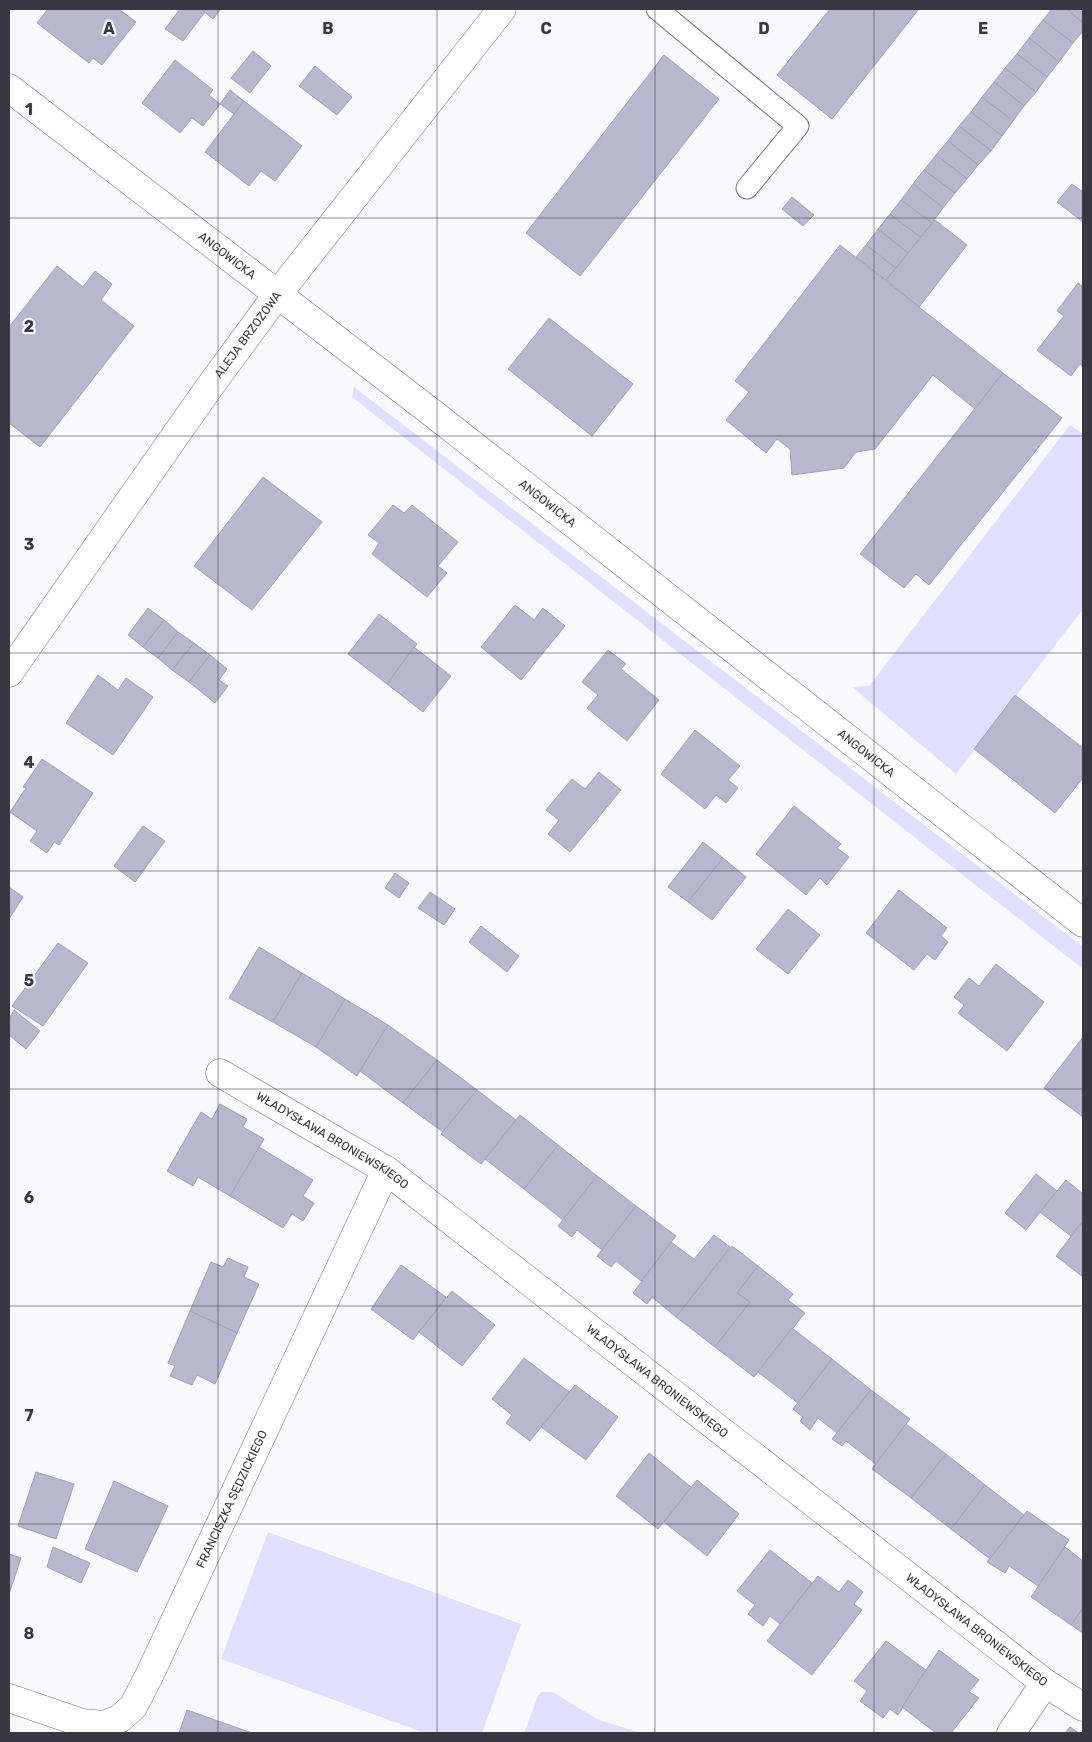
<svg xmlns="http://www.w3.org/2000/svg" width="1092" height="1742" viewBox="0 0 1092 1742" font-family="Rubik,sans-serif">
  <rect width="100%" height="100%" fill="#f8f8fd"/>
  <g fill="#e2deff">
    <polygon points="354,387 1083,947 1083,969 352,397"/>
    <polygon points="1070,425 1083,434 1083,609 956,774 852,687 869,686"/>
    <polygon points="268,1532 521,1624 482,1733 425,1733 221,1659"/>
    <polygon points="541,1692 553,1692 597,1719 640,1733 524,1733 538,1696"/>
  </g>
  <g fill="#b9b7cf" stroke="#a2a0b7">
    <polygon points="48,9 119,9 136,22 102,65 93,58 89,63 37,23"/>
    <polygon points="180,9 201,9 205,12 183,41 165,29"/>
    <polygon points="201,9 221,9 213,19"/>
    <polygon points="830,9 919,9 832,119 777,75"/>
    <polygon points="1052,9 1067,9 1083,23 1083,31 1073,43 1043,20"/>
    <polygon points="1067,9 1083,9 1083,23"/>
    <polygon points="1043,20 1073,43 1059,62 1029,38"/>
    <polygon points="1029,38 1059,62 1047,77 1017,54"/>
    <polygon points="253,51 271,66 250,93 231,78"/>
    <polygon points="1017,54 1047,77 1036,92 1005,68"/>
    <polygon points="664,55 719,99 580,276 526,233"/>
    <polygon points="175,60 213,90 209,95 220,104 203,126 192,118 180,133 142,103"/>
    <polygon points="315,66 352,97 337,115 299,86"/>
    <polygon points="1005,68 1036,92 1024,106 994,82"/>
    <polygon points="994,82 1024,106 1013,121 982,97"/>
    <polygon points="230,90 244,101 234,114 220,104"/>
    <polygon points="982,97 1013,121 1002,136 971,112"/>
    <polygon points="244,101 302,146 275,181 261,171 249,186 205,152"/>
    <polygon points="971,112 1002,136 991,151 959,126"/>
    <polygon points="959,126 991,151 978,165 948,141"/>
    <polygon points="948,141 978,165 967,179 936,155"/>
    <polygon points="936,155 967,179 955,193 924,170"/>
    <polygon points="924,170 955,193 943,208 913,184"/>
    <polygon points="913,184 943,208 932,223 901,200"/>
    <polygon points="1072,184 1083,192 1083,222 1057,202"/>
    <polygon points="792,197 814,215 803,226 782,209"/>
    <polygon points="901,200 932,223 920,237 890,214"/>
    <polygon points="890,214 920,237 908,253 878,229"/>
    <polygon points="935,220 967,245 919,307 886,280"/>
    <polygon points="878,229 908,253 896,268 866,245"/>
    <polygon points="840,245 1003,373 975,409 933,375 875,449 856,452 844,468 792,475 790,449 777,439 766,453 726,420 749,392 735,381"/>
    <polygon points="866,245 896,268 886,280 856,257"/>
    <polygon points="57,266 83,287 95,271 112,284 101,300 134,326 40,447 9,423 9,327"/>
    <polygon points="1078,283 1083,287 1083,367 1080,364 1071,376 1037,350 1064,316 1057,311"/>
    <polygon points="549,318 633,384 592,436 508,369"/>
    <polygon points="1003,373 1062,418 929,585 916,574 904,588 860,554"/>
    <polygon points="263,477 322,522 252,610 194,566"/>
    <polygon points="393,505 404,513 412,505 458,542 438,566 447,573 427,597 372,554 379,543 368,535"/>
    <polygon points="515,605 534,620 543,608 565,626 521,680 481,647"/>
    <polygon points="148,608 164,620 143,647 128,635"/>
    <polygon points="379,614 417,644 387,684 348,654"/>
    <polygon points="164,620 178,632 158,658 143,647"/>
    <polygon points="178,632 194,643 172,670 158,658"/>
    <polygon points="194,643 210,655 189,682 172,670"/>
    <polygon points="414,647 451,676 423,712 387,684"/>
    <polygon points="608,650 626,664 621,669 659,700 627,741 587,708 598,695 582,682"/>
    <polygon points="210,655 227,669 219,680 228,686 215,703 189,682"/>
    <polygon points="98,675 118,690 126,678 153,697 113,755 66,723"/>
    <polygon points="1015,695 1083,748 1083,778 1055,813 974,749"/>
    <polygon points="695,730 740,766 728,780 738,788 726,803 716,795 705,809 661,774"/>
    <polygon points="42,759 93,793 59,845 54,842 47,853 30,841 37,831 10,812 26,788 23,787"/>
    <polygon points="599,772 621,790 570,852 548,834 559,820 546,810 572,779 585,789"/>
    <polygon points="794,806 841,844 837,848 849,857 827,885 820,878 806,895 756,854"/>
    <polygon points="143,826 165,841 135,882 114,866"/>
    <polygon points="703,842 723,858 688,902 668,887"/>
    <polygon points="723,858 746,877 712,920 688,902"/>
    <polygon points="395,873 409,883 399,898 385,888"/>
    <polygon points="9,887 23,897 9,919"/>
    <polygon points="899,890 947,928 941,936 948,942 935,960 927,954 914,970 866,933"/>
    <polygon points="430,892 455,909 444,925 418,908"/>
    <polygon points="788,909 820,935 788,974 756,949"/>
    <polygon points="481,926 519,956 507,972 469,942"/>
    <polygon points="58,943 88,963 43,1026 12,1006"/>
    <polygon points="259,947 302,973 273,1022 229,998"/>
    <polygon points="996,964 1044,1002 1007,1051 958,1013 964,1005 954,997 969,978 979,986"/>
    <polygon points="302,973 345,999 316,1047 273,1022"/>
    <polygon points="345,999 388,1025 357,1076 316,1047"/>
    <polygon points="14,1010 40,1031 26,1049 9,1035 9,1019"/>
    <polygon points="388,1025 437,1060 403,1103 360,1071"/>
    <polygon points="1083,1037 1083,1117 1044,1088"/>
    <polygon points="437,1060 477,1090 443,1132 403,1103"/>
    <polygon points="477,1090 516,1120 481,1164 441,1134"/>
    <polygon points="220,1104 247,1119 243,1127 264,1139 230,1196 198,1177 193,1186 167,1171 201,1112 212,1119"/>
    <polygon points="520,1115 558,1145 524,1189 485,1159"/>
    <polygon points="558,1145 597,1176 563,1220 524,1189"/>
    <polygon points="259,1147 313,1180 303,1196 314,1203 303,1221 292,1214 283,1228 230,1196"/>
    <polygon points="1036,1174 1057,1191 1026,1230 1005,1213"/>
    <polygon points="597,1176 636,1206 602,1250 577,1230 572,1237 558,1226"/>
    <polygon points="1066,1180 1083,1194 1083,1221 1071,1236 1040,1212"/>
    <polygon points="636,1206 676,1236 641,1281 616,1261 611,1267 597,1256"/>
    <polygon points="1083,1221 1083,1277 1056,1256"/>
    <polygon points="714,1235 730,1247 676,1317 652,1297 647,1304 633,1293 671,1242 694,1259"/>
    <polygon points="732,1246 758,1266 737,1293 750,1302 715,1347 676,1317"/>
    <polygon points="228,1258 248,1267 244,1277 259,1284 237,1333 190,1311 211,1262 223,1267"/>
    <polygon points="401,1265 446,1297 413,1340 371,1309"/>
    <polygon points="758,1266 793,1294 788,1300 805,1313 754,1377 715,1347 750,1302 737,1293"/>
    <polygon points="452,1291 495,1325 462,1366 419,1332"/>
    <polygon points="190,1311 237,1333 215,1384 197,1375 192,1385 170,1376 175,1366 168,1363"/>
    <polygon points="792,1328 832,1359 798,1403 758,1372"/>
    <polygon points="524,1358 569,1392 530,1441 506,1423 512,1415 492,1399"/>
    <polygon points="832,1359 871,1390 837,1433 818,1418 810,1430 800,1421 803,1417 793,1409"/>
    <polygon points="575,1385 618,1417 586,1460 541,1427"/>
    <polygon points="871,1390 910,1419 876,1464 846,1441 842,1446 832,1439"/>
    <polygon points="906,1424 946,1454 911,1498 872,1469"/>
    <polygon points="649,1453 691,1487 658,1529 616,1496"/>
    <polygon points="946,1454 985,1485 951,1529 911,1498"/>
    <polygon points="36,1472 74,1484 56,1539 18,1526"/>
    <polygon points="697,1480 739,1514 707,1556 664,1522"/>
    <polygon points="114,1481 168,1506 137,1572 85,1549"/>
    <polygon points="985,1485 1024,1515 990,1559 951,1529"/>
    <polygon points="1027,1511 1069,1540 1038,1586 1009,1566 1005,1573 987,1562"/>
    <polygon points="53,1547 90,1563 81,1583 47,1567"/>
    <polygon points="1065,1547 1083,1561 1083,1608 1071,1625 1031,1597"/>
    <polygon points="770,1550 812,1583 780,1624 770,1616 763,1626 748,1614 755,1605 737,1591"/>
    <polygon points="9,1554 21,1558 9,1594"/>
    <polygon points="818,1576 839,1592 848,1580 863,1592 854,1604 862,1610 812,1675 767,1641"/>
    <polygon points="1083,1608 1083,1633 1071,1625"/>
    <polygon points="886,1641 926,1670 898,1715 890,1709 883,1718 860,1701 867,1691 854,1681"/>
    <polygon points="939,1650 979,1680 969,1692 979,1698 951,1733 936,1733 902,1707"/>
    <polygon points="187,1710 252,1733 179,1733"/>
    <polygon points="1070,1727 1079,1733 1065,1733"/>
  </g>
  <g fill="none" stroke-linecap="round" stroke-linejoin="round">
    <g stroke="#757389" stroke-width="23">
      <polyline id="lane" points="657,9 798,126 747,188"/>
    </g>
    <g stroke="#757389" stroke-width="29">
      <g id="street">
        <path id="s1" d="M 220,1073 L 386,1170 L 1045,1683 L 1083,1707"/>
        <path id="s2" d="M 9,1698 L 82,1723 L 104,1725 L 119,1719 L 133,1707 L 149,1676 L 386,1170"/>
        <polyline points="1011,1733 1045,1683"/>
      </g>
    </g>
    <g stroke="#757389" stroke-width="29">
      <g id="secondary">
        <path id="s3" d="M 9,88 L 431,412 L 1083,923"/>
        <path id="s4" d="M 9,673 L 208,389 L 277,295 L 502,9"/>
      </g>
    </g>
    <use href="#lane" stroke="#fff" stroke-width="21"/>
    <use href="#street" stroke="#fff" stroke-width="28"/>
    <use href="#secondary" stroke="#fff" stroke-width="28"/>
  </g>
  <path fill="none" stroke="#393842" stroke-width="1" stroke-opacity="0.55" d="M 218,9 L 218,1733M 437,9 L 437,1733M 655,9 L 655,1733M 874,9 L 874,1733M 9,218 L 1083,218M 9,436 L 1083,436M 9,653 L 1083,653M 9,871 L 1083,871M 9,1089 L 1083,1089M 9,1306 L 1083,1306M 9,1524 L 1083,1524"/>
  <g text-anchor="middle" stroke-width="4.5" stroke-linejoin="round" paint-order="stroke">
    <g font-size="12" fill="#393842" stroke="#f8f8fd">
      <text dy="4" stroke="none"><textPath href="#s3" startOffset="275">ANGOWICKA</textPath></text>
      <text dy="4" stroke="none"><textPath href="#s4" startOffset="414">ALEJA BRZOZOWA</textPath></text>
      <text dy="4" stroke="none"><textPath href="#s3" startOffset="680">ANGOWICKA</textPath></text>
      <text dy="4" stroke="none"><textPath href="#s3" startOffset="1085">ANGOWICKA</textPath></text>
      <text dy="4" stroke="none"><textPath href="#s1" startOffset="131">WŁADYSŁAWA BRONIEWSKIEGO</textPath></text>
      <text dy="4" stroke="none"><textPath href="#s1" startOffset="536">WŁADYSŁAWA BRONIEWSKIEGO</textPath></text>
      <text dy="4" stroke="none"><textPath href="#s2" startOffset="364">FRANCISZKA SĘDZICKIEGO</textPath></text>
      <text dy="4" stroke="none"><textPath href="#s1" startOffset="941">WŁADYSŁAWA BRONIEWSKIEGO</textPath></text>
    </g>
  </g>
  <g font-size="16" text-anchor="middle" font-weight="bold" fill="#393842" stroke="#f8f8fd" stroke-width="4.5" stroke-linejoin="round" paint-order="stroke">
    <text x="109" y="34">A</text>
    <text x="328" y="34">B</text>
    <text x="546" y="34">C</text>
    <text x="764" y="34">D</text>
    <text x="983" y="34">E</text>
    <text x="29" y="115">1</text>
    <text x="29" y="332">2</text>
    <text x="29" y="550">3</text>
    <text x="29" y="768">4</text>
    <text x="29" y="986">5</text>
    <text x="29" y="1203">6</text>
    <text x="29" y="1421">7</text>
    <text x="29" y="1639">8</text>
  </g>
  <rect width="1092" height="1742" fill="none" stroke="#393842" stroke-width="20"/>
</svg>
